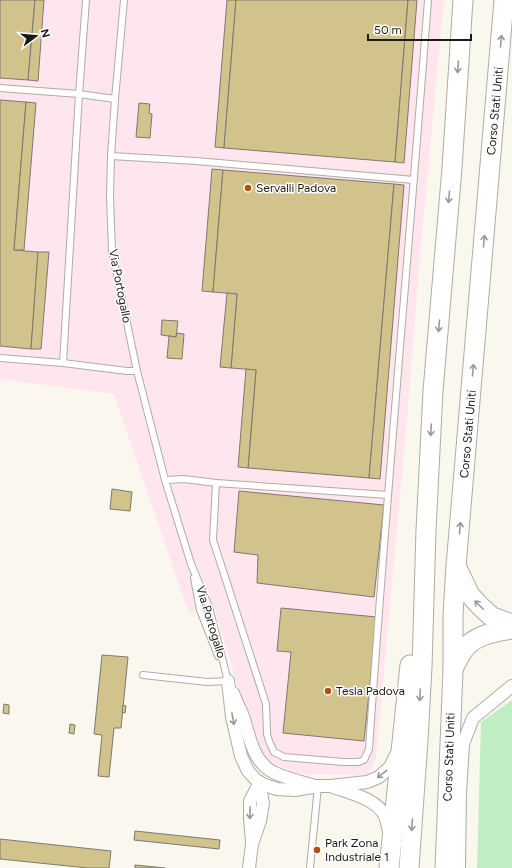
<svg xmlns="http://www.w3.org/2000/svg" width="512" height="868" viewBox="0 0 512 868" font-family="Figtree,sans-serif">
  <rect width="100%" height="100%" fill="#faf7ee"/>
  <polygon fill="#ffe6ee" points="0,0 444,0 421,245 406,432 376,759 368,773 361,775 295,774 271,762 258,750 248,723 214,606 189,614 114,394 0,379"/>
  <polygon fill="#c1edc4" points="512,700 512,868 477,868 481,722"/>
  <g fill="#d2c38c" stroke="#7b7971">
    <polygon points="0,0 35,0 28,80 0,78"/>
    <polygon points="35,0 44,0 38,81 28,80"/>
    <polygon points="227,0 236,0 224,148 215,147"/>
    <polygon points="236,0 408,0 395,162 224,148"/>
    <polygon points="408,0 417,0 404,163 395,162"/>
    <polygon points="0,100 26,102 14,250 38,252 31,349 0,346"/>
    <polygon points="26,102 36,103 24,250 14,250"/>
    <polygon points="139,103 150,104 149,113 152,114 150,138 136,137"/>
    <polygon points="212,169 223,170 213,292 202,291"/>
    <polygon points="223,170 394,184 369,478 248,468 256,370 231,368 237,294 213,292"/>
    <polygon points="394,184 404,185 380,479 369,478"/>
    <polygon points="38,252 49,252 41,349 31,349"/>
    <polygon points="227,293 237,294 231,368 220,367"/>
    <polygon points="162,320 178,321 176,337 161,335"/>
    <polygon points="177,333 184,334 182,359 167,358 169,336 176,337"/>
    <polygon points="246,369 256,370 248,468 238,467"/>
    <polygon points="112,489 132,492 130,511 110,509"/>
    <polygon points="239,491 384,505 374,597 257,583 258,555 234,552"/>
    <polygon points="281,608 377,617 364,741 283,733 291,652 277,651"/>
    <polygon points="102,655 128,657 121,728 114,728 109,777 98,776 102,735 94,734"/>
    <polygon points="4,704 9,705 9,714 3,713"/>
    <polygon points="123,705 126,706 125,713 122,712"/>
    <polygon points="70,724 75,725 74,734 69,733"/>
    <polygon points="135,831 220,840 219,849 134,840"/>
    <polygon points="0,839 111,851 109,868 88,868 0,859"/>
    <polygon points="135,865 165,868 135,868"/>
  </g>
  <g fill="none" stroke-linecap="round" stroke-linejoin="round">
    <g stroke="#afaca3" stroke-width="8">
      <g id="lane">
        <polyline points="124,0 115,99 111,156 110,197 112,251 137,371 165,480 191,564 209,607 228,681"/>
        <polyline points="0,88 79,94 115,99"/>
        <polyline points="111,156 196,161 414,180"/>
        <polyline points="0,358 63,363 127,371 137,371"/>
        <polyline points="63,363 79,94 86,0"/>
        <polyline points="165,480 184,479 216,483 388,495"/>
        <path d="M 216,483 L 213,540 L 266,704 L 267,734 L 269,741 L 274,752 L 284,757 L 343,762 L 358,762 L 364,760 L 369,749 C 386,499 409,250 428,0"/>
        <polyline points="194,578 200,610 218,656"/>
        <polyline points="143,675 207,682 228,681"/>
        <polyline points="310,868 318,786"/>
      </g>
    </g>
    <g stroke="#afaca3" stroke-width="14">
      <g id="street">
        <polyline points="228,681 232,717 241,756 248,771 259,783 277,789 295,790 318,786 330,786 367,782 379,777 390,767 397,753"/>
        <path d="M 233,693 C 236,701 240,709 243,716 C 249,734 252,757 268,769 C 279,777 299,781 312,785"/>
        <path d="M 333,787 C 350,793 377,799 385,816 C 387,821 388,827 389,832"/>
        <polyline points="252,841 250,819 250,801 260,782"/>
        <polyline points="249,868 252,844 260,821 263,803 259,783"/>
        <polyline points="459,868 460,793 463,744 473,718 512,686"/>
      </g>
    </g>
    <g stroke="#afaca3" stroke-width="21">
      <g id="primary">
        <polyline points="457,568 470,595 479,605 492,617 512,624"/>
        <path d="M 453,669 C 456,663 459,657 462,652 C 473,635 494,632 512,629"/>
        <polyline points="389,868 410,665"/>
        <polyline points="409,868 418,740 422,667 426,530 433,391 452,168 463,0"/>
        <polyline points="445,868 453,670 453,615 456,566 504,0"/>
      </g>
    </g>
    <use href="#lane" stroke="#fff" stroke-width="6"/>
    <use href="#street" stroke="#fff" stroke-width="12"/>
    <use href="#primary" stroke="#fff" stroke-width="19"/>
  </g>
  <defs><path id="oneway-shaft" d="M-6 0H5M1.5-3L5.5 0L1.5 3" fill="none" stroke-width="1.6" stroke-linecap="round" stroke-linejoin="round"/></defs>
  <g stroke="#989897">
    <use href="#oneway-shaft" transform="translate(501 41) rotate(-85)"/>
    <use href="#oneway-shaft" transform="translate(458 67) rotate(94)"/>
    <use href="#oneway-shaft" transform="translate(449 197) rotate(95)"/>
    <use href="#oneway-shaft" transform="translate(484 241) rotate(-85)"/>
    <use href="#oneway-shaft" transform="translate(439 326) rotate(95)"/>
    <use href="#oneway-shaft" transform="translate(473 370) rotate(-85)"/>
    <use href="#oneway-shaft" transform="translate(431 430) rotate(93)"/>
    <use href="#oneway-shaft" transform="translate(460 528) rotate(-85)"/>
    <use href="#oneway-shaft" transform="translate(479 605) rotate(-135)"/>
    <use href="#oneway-shaft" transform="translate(420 695) rotate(93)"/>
    <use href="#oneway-shaft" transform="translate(233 719) rotate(79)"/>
    <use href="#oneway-shaft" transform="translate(382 774) rotate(142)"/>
    <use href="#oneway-shaft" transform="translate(250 813) rotate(91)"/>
    <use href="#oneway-shaft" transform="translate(412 825) rotate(94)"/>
  </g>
  <g fill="#b15011" stroke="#fff" stroke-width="1.5">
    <circle cx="248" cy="188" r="4"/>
    <circle cx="328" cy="691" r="4"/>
    <circle cx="317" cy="850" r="4"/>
  </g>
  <g text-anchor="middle" stroke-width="3" stroke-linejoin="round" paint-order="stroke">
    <g font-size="12" fill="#1b1a17" stroke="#fff">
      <text transform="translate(495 111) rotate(-85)" y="4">Corso Stati Uniti</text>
      <text transform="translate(120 286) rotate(79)" y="4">Via Portogallo</text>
      <text transform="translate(468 434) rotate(-85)" y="4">Corso Stati Uniti</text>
      <text transform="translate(211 622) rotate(73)" y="4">Via Portogallo</text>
      <text transform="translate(449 757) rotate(-88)" y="4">Corso Stati Uniti</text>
    </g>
    <g font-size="12" fill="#1b1a17" stroke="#fff" text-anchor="start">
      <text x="256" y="192">Servalli Padova</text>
      <text x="336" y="695">Tesla Padova</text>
      <text x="325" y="847">Park Zona<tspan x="325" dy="14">Industriale 1</tspan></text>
    </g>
  </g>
  <g transform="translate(36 36) rotate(74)" stroke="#ffffff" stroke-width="3" paint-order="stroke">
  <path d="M0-3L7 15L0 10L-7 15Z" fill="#1b1a17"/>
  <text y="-6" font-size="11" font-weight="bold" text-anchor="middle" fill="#1b1a17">N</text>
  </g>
  <path d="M368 34v6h103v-6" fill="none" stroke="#1b1a17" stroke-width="2"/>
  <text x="374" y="34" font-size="12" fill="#1b1a17" stroke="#ffffff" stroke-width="3" paint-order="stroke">50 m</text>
</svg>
